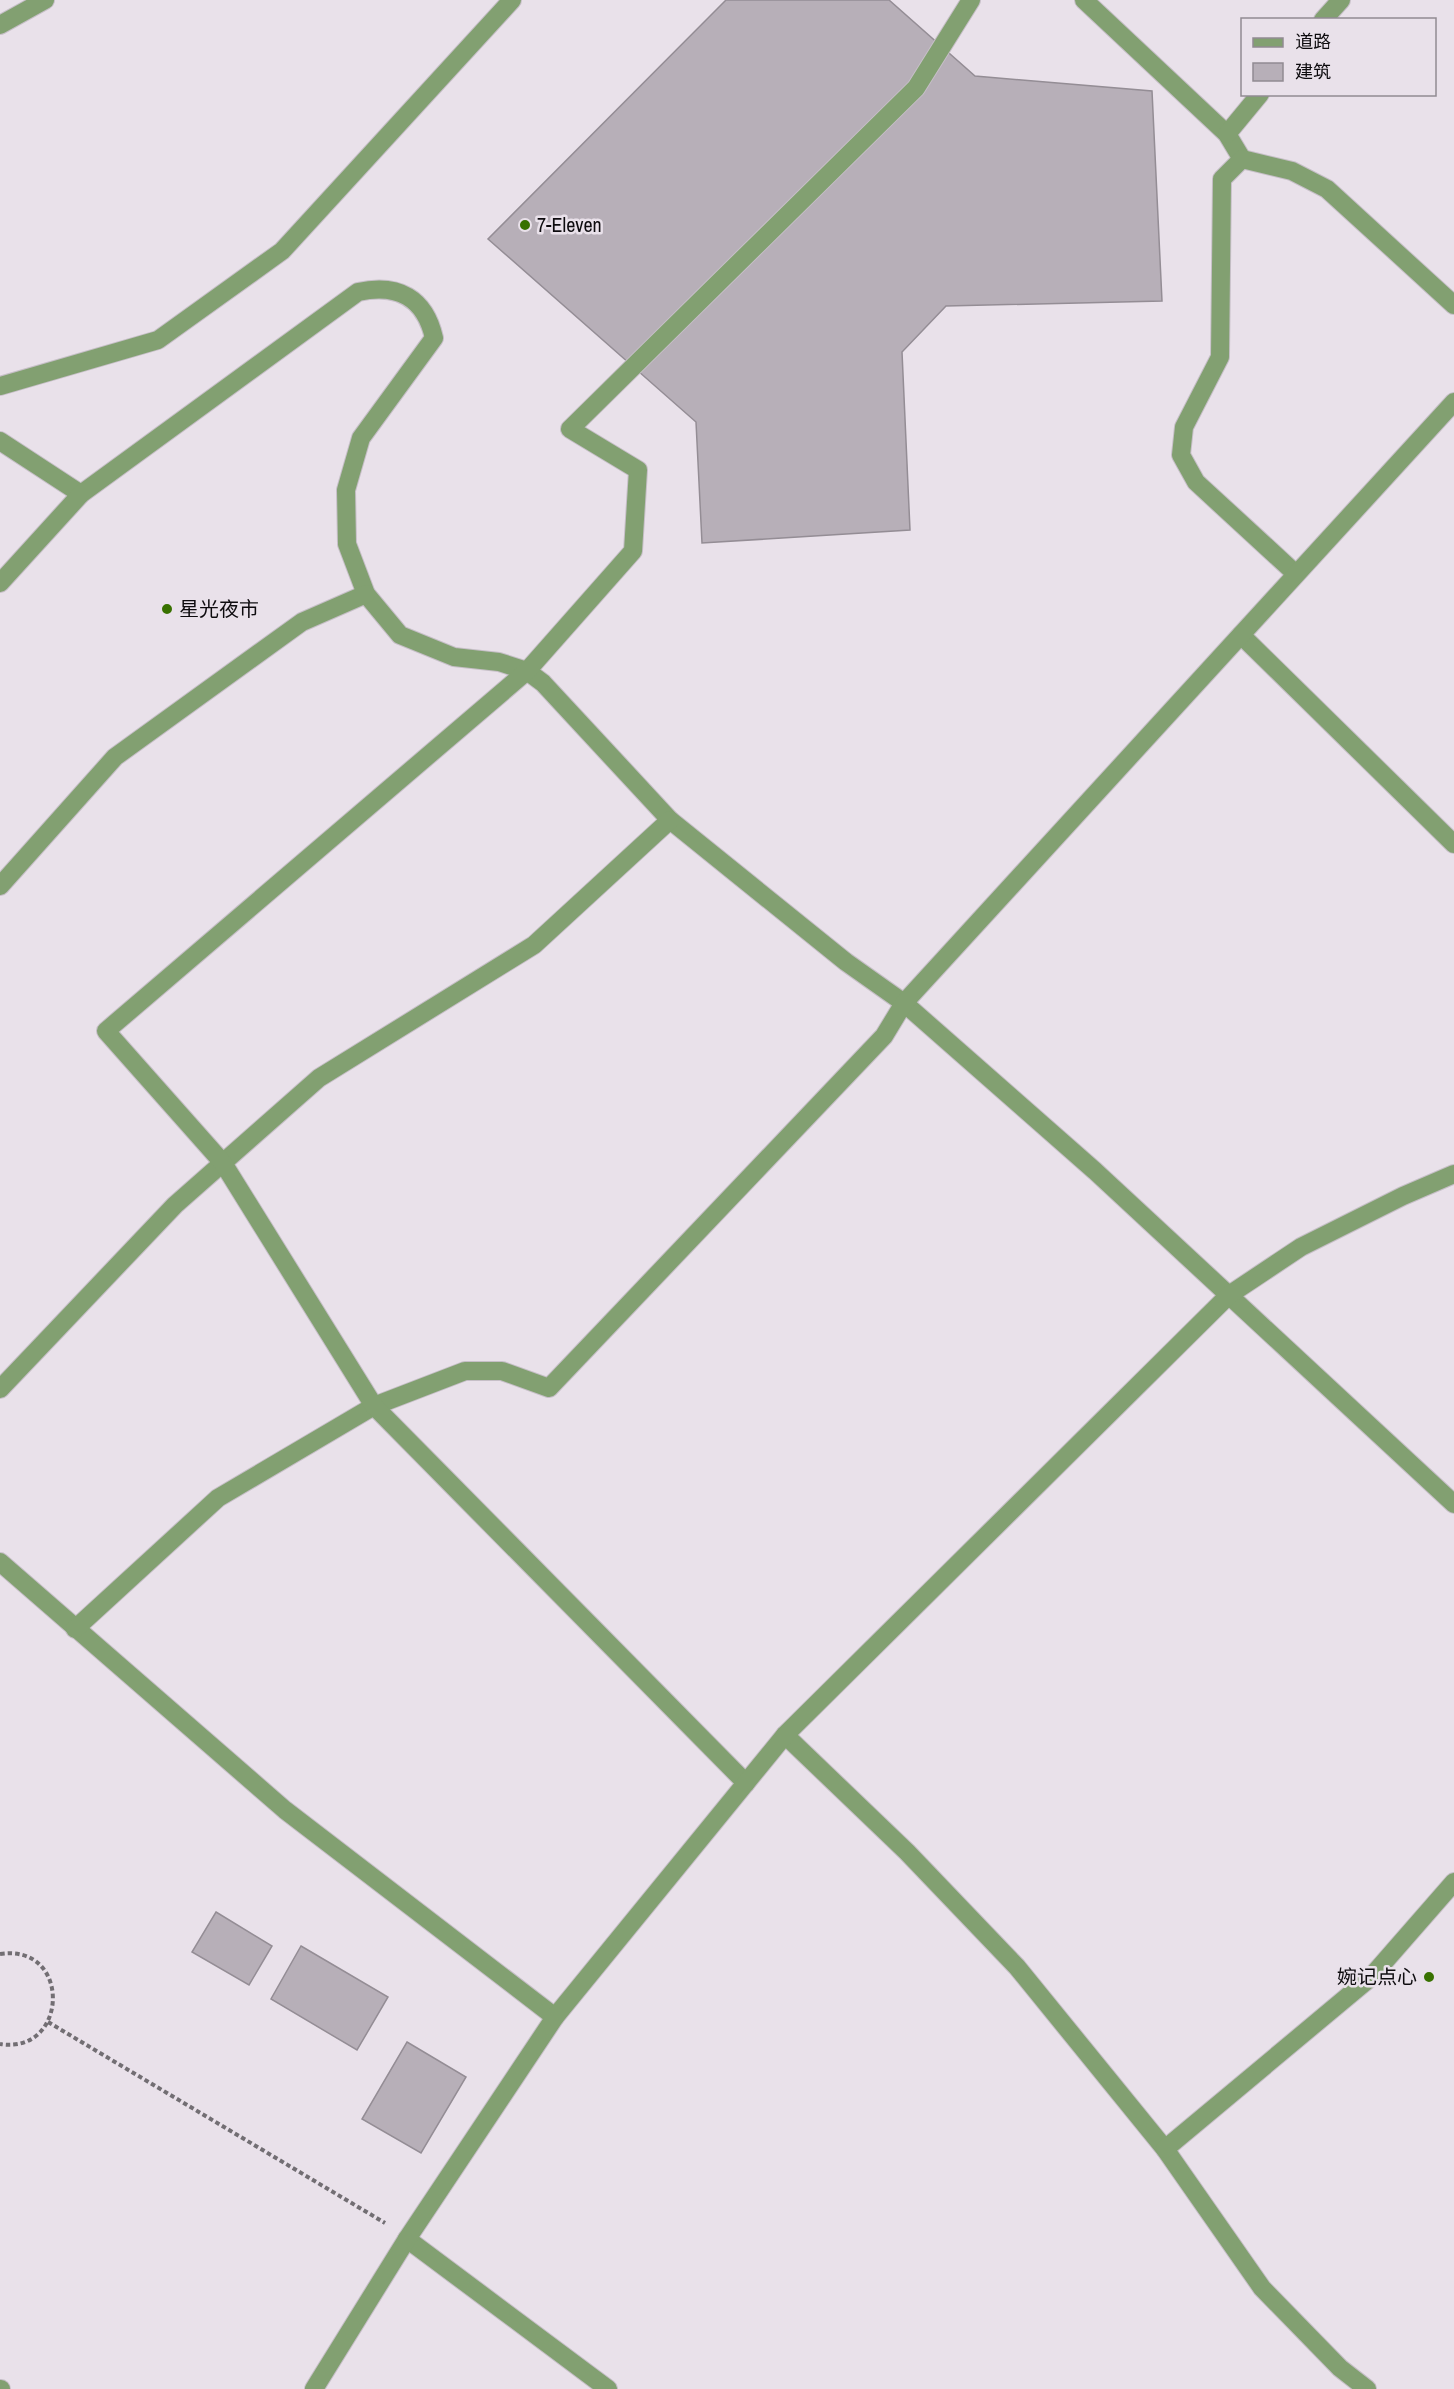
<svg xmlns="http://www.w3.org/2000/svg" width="1454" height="2389" viewBox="0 0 1454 2389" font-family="'Archivo Narrow','Noto Sans SC',sans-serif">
  <rect width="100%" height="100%" fill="#e9e1ea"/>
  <g fill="#b7afb8" stroke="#948d95" stroke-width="1.5">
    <polygon points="726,0 889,0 975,76 1152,91 1162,301 946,306 902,352 910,530 702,543 696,422 488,239"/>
    <polygon points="216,1912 272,1946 249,1985 192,1952"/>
    <polygon points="301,1946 388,1997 357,2050 271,1999"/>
    <polygon points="407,2042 466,2077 421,2153 362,2119"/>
  </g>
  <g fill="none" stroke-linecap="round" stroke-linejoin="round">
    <g stroke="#c6bfc7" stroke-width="20">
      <g id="minor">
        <polyline points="1084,0 1227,134 1242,159"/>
        <polyline points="1323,20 1341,0"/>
        <polyline points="0,25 45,0"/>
        <polyline points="1227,134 1260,94"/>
        <polyline points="0,386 158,340 282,251 512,0"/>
        <polyline points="0,441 81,494"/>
        <polyline points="1296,574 1196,482 1181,455 1184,427 1220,357 1222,179 1242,159 1292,171 1327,189 1454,305"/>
        <path d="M 0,583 L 81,494 L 358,292 C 398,283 425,298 434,338 L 361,438 L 346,490 L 347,544 L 366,594 L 400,635 L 454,657 L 499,662 L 527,671 L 543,683 L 670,820 L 846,962 L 904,1003 L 1095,1171 L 1454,1504"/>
        <polyline points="1241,635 1454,844"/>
        <polyline points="0,886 115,757 302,622 366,594"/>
        <polyline points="0,1389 175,1205 319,1078 534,945 670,820"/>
        <polyline points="0,1562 285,1810 555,2017"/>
        <polyline points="75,1629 218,1498 374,1406 465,1371 502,1371 549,1388 884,1036 904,1003 1454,402"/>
        <polyline points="785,1735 907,1852 1017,1967 1165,2149 1262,2288 1340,2368 1367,2389"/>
        <polyline points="746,1783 374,1406 223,1163 106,1031 527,671 633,551 638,470 570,429 916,88 971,0"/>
        <polyline points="1165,2149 1371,1977 1454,1882"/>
        <polyline points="407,2239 608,2389"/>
        <polyline points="0,2389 1,2389"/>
        <polyline points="314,2389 407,2239 555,2017 785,1735 1229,1295 1301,1247 1403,1196 1454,1174"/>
      </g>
    </g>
    <g stroke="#726e73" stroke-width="4" stroke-dasharray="4.5 3" stroke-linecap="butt">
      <path d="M 0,1954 C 72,1943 69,2055 0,2044"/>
      <polyline points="48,2022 385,2223"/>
    </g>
    <use href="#minor" stroke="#82a071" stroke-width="18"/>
  </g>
  <g fill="#387100" stroke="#e9e1ea" stroke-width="2">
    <circle cx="525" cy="225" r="6"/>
    <circle cx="167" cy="609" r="6"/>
    <circle cx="1429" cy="1977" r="6"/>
  </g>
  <g text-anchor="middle" stroke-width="5" stroke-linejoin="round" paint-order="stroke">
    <g font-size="20" fill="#0d0b0e" stroke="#e9e1ea" text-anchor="start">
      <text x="537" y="232">7-Eleven</text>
      <text x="179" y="616">星光夜市</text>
      <text x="1417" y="1984" text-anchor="end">婉记点心</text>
    </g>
  </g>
  <rect x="1241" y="18" width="195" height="78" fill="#e9e1ea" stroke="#918b92" stroke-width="1.5"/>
  <rect x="1253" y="38" width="30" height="9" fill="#82a071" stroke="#918b92" stroke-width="1.5"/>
  <text x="1295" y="48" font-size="18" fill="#0d0b0e">道路</text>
  <rect x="1253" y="63" width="30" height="18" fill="#b7afb8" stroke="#918b92" stroke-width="1.5"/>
  <text x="1295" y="78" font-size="18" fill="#0d0b0e">建筑</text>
</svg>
